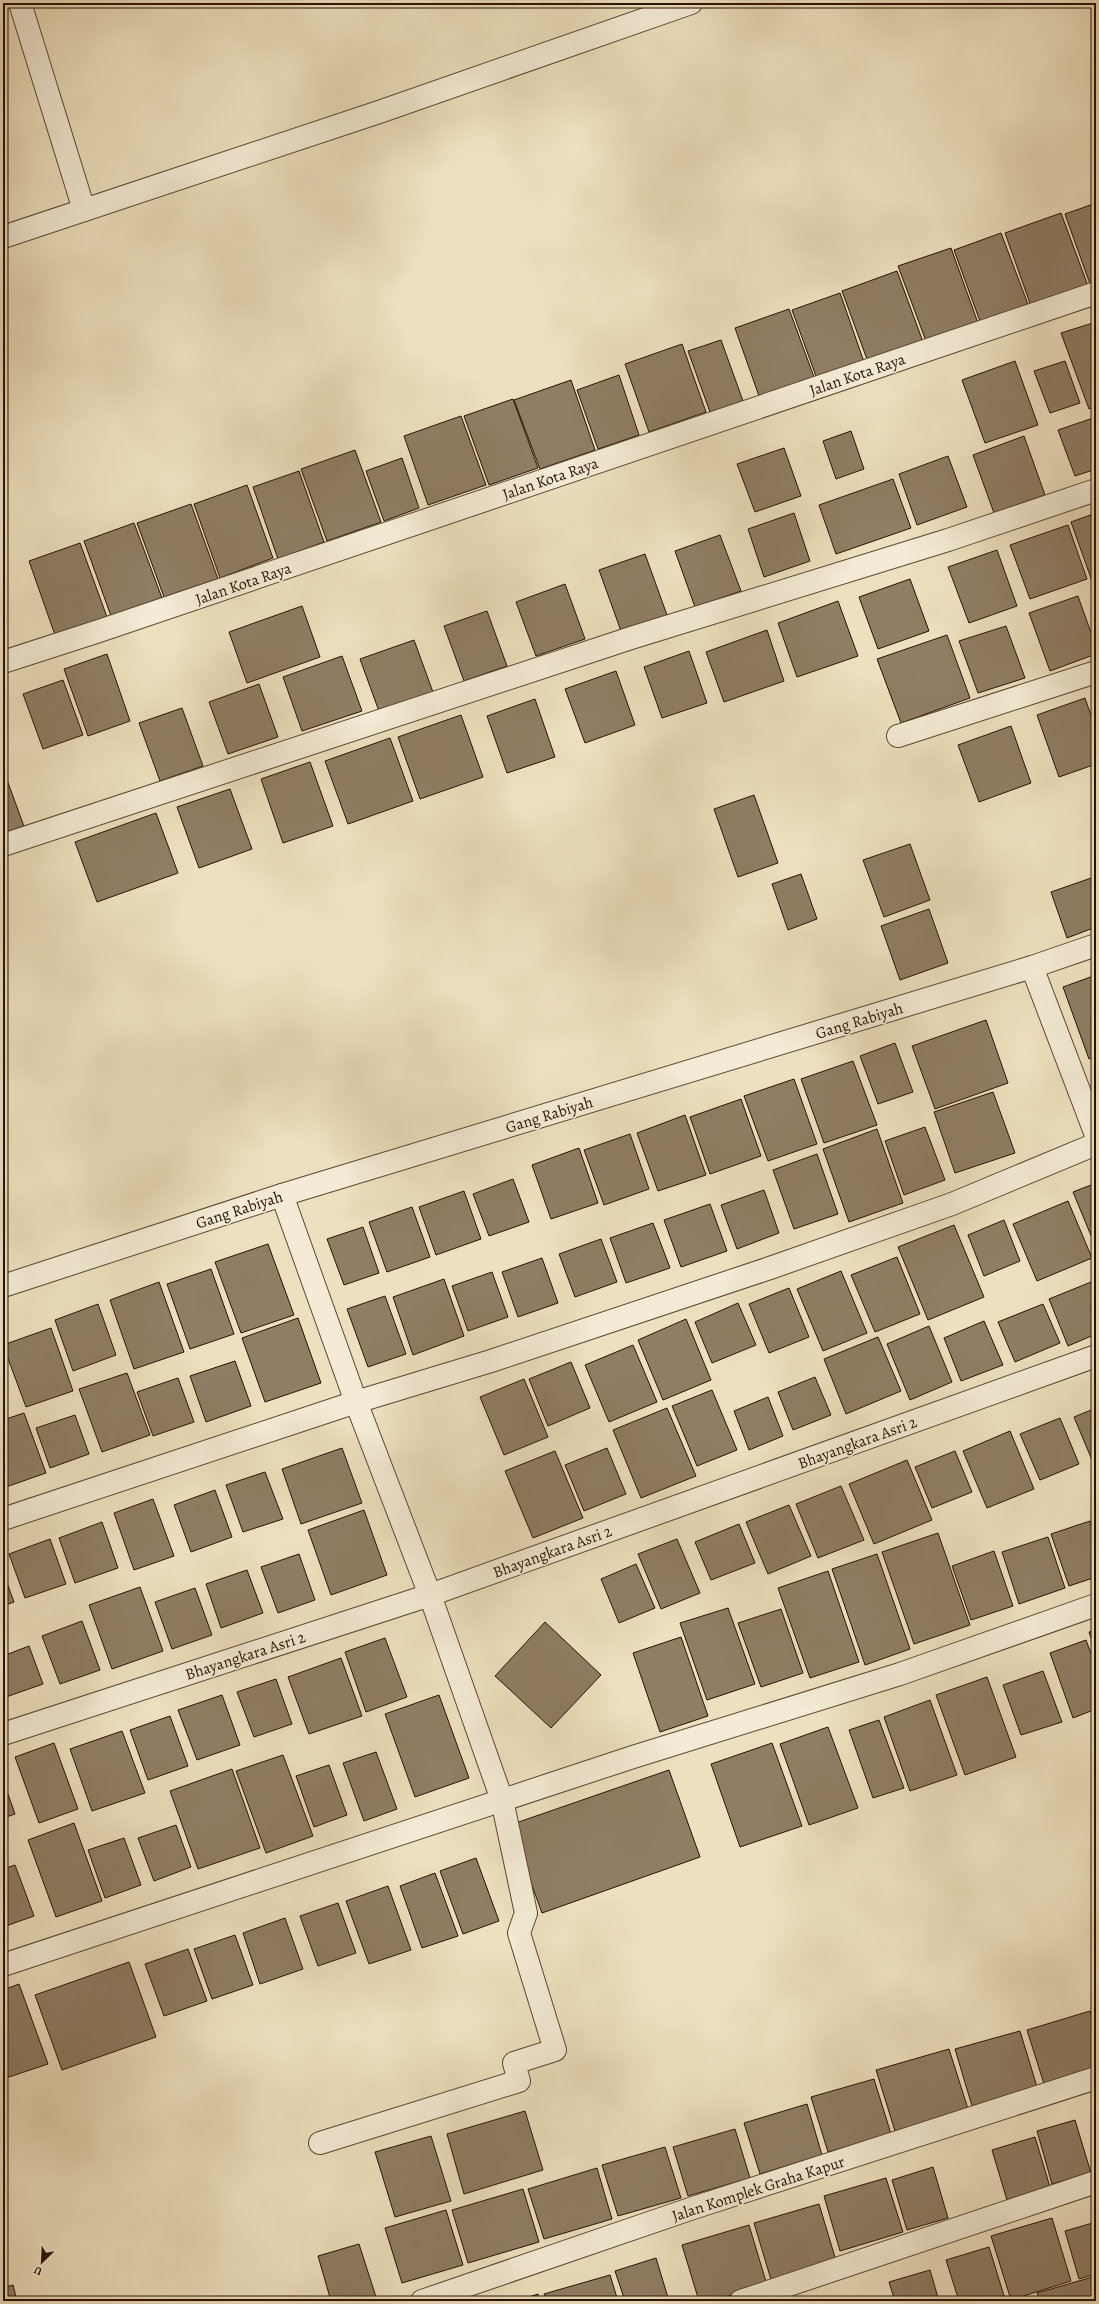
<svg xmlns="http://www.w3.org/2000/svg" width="1099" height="2304" viewBox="0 0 1099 2304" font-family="Alegreya,serif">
  <rect width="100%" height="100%" fill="#ede0be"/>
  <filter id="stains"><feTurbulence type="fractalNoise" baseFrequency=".005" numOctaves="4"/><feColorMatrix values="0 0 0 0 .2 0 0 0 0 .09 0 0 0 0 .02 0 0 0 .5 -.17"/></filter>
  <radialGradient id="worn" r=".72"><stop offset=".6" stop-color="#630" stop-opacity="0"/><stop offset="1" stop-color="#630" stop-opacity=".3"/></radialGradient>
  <g fill="#8f7d64" stroke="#291203">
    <polygon points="1096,203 1096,282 1090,284 1065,214"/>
    <polygon points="1061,213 1088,286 1031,306 1005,233"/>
    <polygon points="1001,233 1029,307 981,324 954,250"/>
    <polygon points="951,248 978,323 926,341 898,266"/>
    <polygon points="897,271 923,342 868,362 842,291"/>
    <polygon points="840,293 864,362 817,379 792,310"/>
    <polygon points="789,309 814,377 759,396 735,328"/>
    <polygon points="1096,322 1096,406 1089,409 1061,333"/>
    <polygon points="721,340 743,401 710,412 688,351"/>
    <polygon points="682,344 706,412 649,432 625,364"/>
    <polygon points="1015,361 1038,425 985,443 962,380"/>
    <polygon points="1065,361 1080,403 1050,413 1034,371"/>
    <polygon points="619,375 639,435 598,449 577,390"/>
    <polygon points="571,380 595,450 540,469 514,400"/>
    <polygon points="513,399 538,468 489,485 464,416"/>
    <polygon points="461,416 486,485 428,505 404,436"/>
    <polygon points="1096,417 1096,469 1075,476 1058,430"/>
    <polygon points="851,431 864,469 836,479 823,441"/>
    <polygon points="1024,436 1045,495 994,513 973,455"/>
    <polygon points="784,448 801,496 755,512 737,464"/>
    <polygon points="355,450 381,522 327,541 301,469"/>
    <polygon points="948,456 967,507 917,525 899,474"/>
    <polygon points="402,458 419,508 384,521 366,471"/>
    <polygon points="299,471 324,542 278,559 253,487"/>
    <polygon points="893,479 911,528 836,554 819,505"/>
    <polygon points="247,485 273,558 220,578 194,504"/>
    <polygon points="191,504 218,579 164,597 137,523"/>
    <polygon points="794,513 810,561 764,577 748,529"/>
    <polygon points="1096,513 1096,579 1092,581 1071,522"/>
    <polygon points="134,523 162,598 111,616 84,541"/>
    <polygon points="1068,525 1087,579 1030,599 1010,545"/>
    <polygon points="720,535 741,591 695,607 675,551"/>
    <polygon points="80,543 107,617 55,635 29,561"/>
    <polygon points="997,550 1017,606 969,623 948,567"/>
    <polygon points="645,554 667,615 621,631 599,570"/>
    <polygon points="910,579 929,631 878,649 859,597"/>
    <polygon points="565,584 585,639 536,656 516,602"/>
    <polygon points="1078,596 1096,647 1096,654 1050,671 1029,613"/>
    <polygon points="838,601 858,656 797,677 778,623"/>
    <polygon points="302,606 320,657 247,683 229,632"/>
    <polygon points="487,611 507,666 464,681 444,626"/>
    <polygon points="1006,626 1025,678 978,693 959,641"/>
    <polygon points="767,630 784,681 724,702 706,652"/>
    <polygon points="947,635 970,698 901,723 877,659"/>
    <polygon points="414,640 434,695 380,714 360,659"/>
    <polygon points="689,651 707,703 662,718 644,667"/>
    <polygon points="107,654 130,721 88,736 64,669"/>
    <polygon points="342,656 362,711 302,731 283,677"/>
    <polygon points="616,671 635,725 585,743 565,689"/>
    <polygon points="63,680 83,735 43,749 23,694"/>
    <polygon points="259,684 278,737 228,754 209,702"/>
    <polygon points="1085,698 1096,730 1096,764 1059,777 1037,715"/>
    <polygon points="535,699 555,757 507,773 487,716"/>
    <polygon points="182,708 203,766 160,781 139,723"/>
    <polygon points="461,715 483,777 420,799 398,737"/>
    <polygon points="1011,726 1031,783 979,802 958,745"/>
    <polygon points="390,738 413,801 348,824 325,761"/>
    <polygon points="310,762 333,826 283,843 261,779"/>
    <polygon points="3,769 25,829 3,836"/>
    <polygon points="230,789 252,849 199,868 177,807"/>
    <polygon points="754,795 778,863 738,877 714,809"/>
    <polygon points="156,813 178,873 97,902 75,842"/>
    <polygon points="910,844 930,900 884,917 863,860"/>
    <polygon points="801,874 817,919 788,930 772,884"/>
    <polygon points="1094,877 1096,884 1096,927 1067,938 1051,892"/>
    <polygon points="929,909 948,963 900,980 881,926"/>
    <polygon points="1096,975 1096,1056 1089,1059 1063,987"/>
    <polygon points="986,1020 1008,1083 935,1109 912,1046"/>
    <polygon points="895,1043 913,1092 878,1104 860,1056"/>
    <polygon points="853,1061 877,1125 824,1143 801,1079"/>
    <polygon points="794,1079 817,1144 768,1161 744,1096"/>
    <polygon points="993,1092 1015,1153 955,1173 934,1112"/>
    <polygon points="741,1099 761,1156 710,1174 690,1117"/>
    <polygon points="685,1115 706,1175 658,1191 637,1133"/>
    <polygon points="925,1127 945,1180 904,1195 885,1141"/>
    <polygon points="877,1129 903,1203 849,1222 823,1149"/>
    <polygon points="630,1134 649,1189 604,1205 584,1150"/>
    <polygon points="579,1148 598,1203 551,1219 532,1165"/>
    <polygon points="817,1154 838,1214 794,1229 773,1170"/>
    <polygon points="513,1179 529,1222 489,1236 473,1194"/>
    <polygon points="1096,1183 1096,1237 1092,1238 1073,1192"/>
    <polygon points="764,1190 779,1233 737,1249 721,1205"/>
    <polygon points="464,1191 481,1239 436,1255 419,1207"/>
    <polygon points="1068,1201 1092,1258 1037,1281 1013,1224"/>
    <polygon points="710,1204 727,1251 681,1267 664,1220"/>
    <polygon points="412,1207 430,1257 387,1272 369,1222"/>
    <polygon points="1004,1220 1020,1261 984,1276 968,1235"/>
    <polygon points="653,1223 670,1268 626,1283 610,1238"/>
    <polygon points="954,1225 984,1297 928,1320 898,1247"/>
    <polygon points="363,1227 379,1273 344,1285 327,1239"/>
    <polygon points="601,1239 617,1282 575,1297 559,1254"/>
    <polygon points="268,1244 294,1315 241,1333 215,1262"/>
    <polygon points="897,1257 920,1314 875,1332 851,1275"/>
    <polygon points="542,1258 558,1303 518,1317 502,1272"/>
    <polygon points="211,1269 234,1334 190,1349 167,1284"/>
    <polygon points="841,1271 867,1333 823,1351 797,1289"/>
    <polygon points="492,1272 508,1317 468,1331 452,1286"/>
    <polygon points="444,1279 464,1336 413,1355 393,1297"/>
    <polygon points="1096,1280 1096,1334 1068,1346 1049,1299"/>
    <polygon points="159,1282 184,1352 134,1369 110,1300"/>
    <polygon points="789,1288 809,1337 769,1353 749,1304"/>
    <polygon points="385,1296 406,1354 368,1367 347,1309"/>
    <polygon points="738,1303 756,1345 712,1363 695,1322"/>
    <polygon points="98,1304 116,1355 73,1371 55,1320"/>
    <polygon points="1043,1304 1060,1343 1015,1362 998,1322"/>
    <polygon points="298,1318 321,1383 265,1402 242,1338"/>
    <polygon points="686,1319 711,1380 663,1400 638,1340"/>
    <polygon points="984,1321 1003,1365 961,1381 944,1338"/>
    <polygon points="929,1326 952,1382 910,1400 887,1344"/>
    <polygon points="51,1328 73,1391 26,1407 3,1345"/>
    <polygon points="878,1337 901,1391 846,1414 824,1359"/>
    <polygon points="633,1345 657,1402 609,1422 585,1365"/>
    <polygon points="235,1361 251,1406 206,1422 190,1376"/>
    <polygon points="571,1362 590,1408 548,1426 529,1379"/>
    <polygon points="127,1373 150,1435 102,1452 79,1389"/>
    <polygon points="815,1377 831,1415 793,1430 778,1392"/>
    <polygon points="178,1378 194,1422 153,1436 137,1392"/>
    <polygon points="524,1379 548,1437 504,1455 480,1397"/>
    <polygon points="712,1390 737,1450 697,1466 672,1406"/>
    <polygon points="768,1397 783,1436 749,1450 734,1411"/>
    <polygon points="667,1408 696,1476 641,1498 613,1430"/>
    <polygon points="1096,1408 1096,1458 1092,1460 1074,1417"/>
    <polygon points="24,1413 46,1473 3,1488 3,1420"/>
    <polygon points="75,1415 89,1454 50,1468 36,1428"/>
    <polygon points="1060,1418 1079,1464 1040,1480 1020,1434"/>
    <polygon points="1010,1431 1034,1489 987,1508 963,1451"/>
    <polygon points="342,1448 362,1503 301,1524 282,1469"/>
    <polygon points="607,1448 626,1494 584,1511 565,1465"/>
    <polygon points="555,1451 583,1518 533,1538 505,1471"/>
    <polygon points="955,1451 972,1492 932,1508 915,1467"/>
    <polygon points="907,1460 932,1520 874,1544 849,1484"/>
    <polygon points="265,1472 283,1519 243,1532 226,1485"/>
    <polygon points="841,1486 864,1540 818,1558 796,1504"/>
    <polygon points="215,1490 232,1537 191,1552 174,1505"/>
    <polygon points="153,1499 174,1556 134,1570 114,1513"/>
    <polygon points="789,1505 811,1556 768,1574 746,1522"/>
    <polygon points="364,1510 387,1575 331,1595 308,1530"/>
    <polygon points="1090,1521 1096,1539 1096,1577 1069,1586 1051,1534"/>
    <polygon points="102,1522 118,1568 75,1583 59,1538"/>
    <polygon points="739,1524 755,1563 711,1580 695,1542"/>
    <polygon points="938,1533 970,1625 914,1644 882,1552"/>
    <polygon points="1048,1537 1065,1588 1019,1604 1002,1552"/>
    <polygon points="50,1539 66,1584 25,1598 9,1554"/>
    <polygon points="677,1539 700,1593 661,1609 638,1554"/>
    <polygon points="994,1551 1013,1606 971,1620 952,1566"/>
    <polygon points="299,1554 315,1600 278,1613 261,1567"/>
    <polygon points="877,1554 910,1649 865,1665 832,1569"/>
    <polygon points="636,1564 655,1608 619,1623 601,1579"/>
    <polygon points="247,1570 263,1613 221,1628 206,1584"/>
    <polygon points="828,1571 859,1662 810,1678 778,1588"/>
    <polygon points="3,1572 14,1602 3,1606"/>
    <polygon points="140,1587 163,1651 112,1669 89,1605"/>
    <polygon points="195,1588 212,1635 172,1649 155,1602"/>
    <polygon points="728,1608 755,1684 707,1700 680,1623"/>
    <polygon points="781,1609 803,1673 761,1687 738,1623"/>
    <polygon points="82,1621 100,1670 60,1684 42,1636"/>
    <polygon points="545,1622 601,1675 551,1728 495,1676"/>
    <polygon points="1096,1630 1096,1653 1089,1632"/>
    <polygon points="681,1637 708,1716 660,1732 633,1653"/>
    <polygon points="385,1638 407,1697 366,1712 345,1652"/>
    <polygon points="1086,1640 1096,1667 1096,1709 1073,1718 1050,1653"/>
    <polygon points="29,1646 43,1684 3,1698 3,1656"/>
    <polygon points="341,1658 362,1716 309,1734 288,1677"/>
    <polygon points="1043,1671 1062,1722 1021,1735 1003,1685"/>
    <polygon points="987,1677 1016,1757 965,1775 936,1695"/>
    <polygon points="276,1679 292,1724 254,1737 237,1692"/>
    <polygon points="222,1695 240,1745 197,1760 178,1710"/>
    <polygon points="439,1695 469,1778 415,1797 385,1714"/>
    <polygon points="930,1700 957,1775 910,1791 884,1717"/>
    <polygon points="170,1716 188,1766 148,1780 130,1730"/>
    <polygon points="879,1720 904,1788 873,1798 849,1730"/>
    <polygon points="828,1727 858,1808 809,1825 780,1744"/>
    <polygon points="122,1731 145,1793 92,1811 70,1749"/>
    <polygon points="54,1743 78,1809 39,1823 15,1757"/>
    <polygon points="772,1743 802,1826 740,1847 711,1764"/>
    <polygon points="376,1752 397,1809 364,1821 343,1763"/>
    <polygon points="283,1755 313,1836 266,1853 236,1771"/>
    <polygon points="329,1765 347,1815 314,1827 296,1776"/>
    <polygon points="232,1769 260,1848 198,1869 170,1791"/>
    <polygon points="669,1770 700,1857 542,1913 510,1825"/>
    <polygon points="3,1780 15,1814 3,1818"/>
    <polygon points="74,1823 102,1901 56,1917 28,1840"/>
    <polygon points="176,1825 191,1867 154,1881 138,1838"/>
    <polygon points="124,1838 141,1885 105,1898 88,1850"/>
    <polygon points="476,1858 499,1921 463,1934 440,1871"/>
    <polygon points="15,1865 34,1916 3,1927 3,1869"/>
    <polygon points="435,1873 458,1936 422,1948 400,1886"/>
    <polygon points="388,1886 411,1950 369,1964 346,1901"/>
    <polygon points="338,1903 356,1953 318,1966 300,1916"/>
    <polygon points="285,1918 303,1969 260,1984 243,1933"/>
    <polygon points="235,1935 253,1985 212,1999 194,1949"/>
    <polygon points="188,1949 207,2001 164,2016 145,1964"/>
    <polygon points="129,1962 156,2037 62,2070 35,1995"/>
    <polygon points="19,1984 48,2064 3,2079 3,1990"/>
    <polygon points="1096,1990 1096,2010 1091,1992"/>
    <polygon points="1090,2011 1096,2032 1096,2068 1044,2084 1027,2030"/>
    <polygon points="1020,2031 1037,2087 972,2106 955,2049"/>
    <polygon points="949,2049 968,2109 895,2131 876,2070"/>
    <polygon points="874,2079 891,2134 828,2152 811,2097"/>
    <polygon points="807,2104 822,2155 760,2174 744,2123"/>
    <polygon points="525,2111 543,2170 464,2194 447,2134"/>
    <polygon points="1075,2120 1091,2173 1052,2184 1037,2131"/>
    <polygon points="735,2129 750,2178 688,2196 673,2147"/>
    <polygon points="431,2136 451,2201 395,2217 375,2152"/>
    <polygon points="1035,2137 1050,2187 1007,2200 992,2150"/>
    <polygon points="665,2147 681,2198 618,2216 602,2165"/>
    <polygon points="933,2167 948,2218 907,2230 892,2180"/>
    <polygon points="597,2168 612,2219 544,2239 528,2189"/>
    <polygon points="886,2178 903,2232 840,2251 824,2196"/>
    <polygon points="523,2189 539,2242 468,2263 452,2210"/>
    <polygon points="819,2204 837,2264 772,2283 754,2223"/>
    <polygon points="446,2210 463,2265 402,2283 385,2228"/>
    <polygon points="1052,2218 1071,2281 1011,2300 991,2236"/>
    <polygon points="1096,2222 1096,2274 1079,2279 1065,2231"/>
    <polygon points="749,2225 767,2285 711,2301 699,2301 682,2245"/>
    <polygon points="359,2244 376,2297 362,2301 331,2301 318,2256"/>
    <polygon points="989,2247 1005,2299 959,2301 946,2260"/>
    <polygon points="656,2258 669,2301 625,2301 615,2271"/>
    <polygon points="930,2270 939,2301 895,2301 889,2282"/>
    <polygon points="610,2275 618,2301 547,2301 544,2294"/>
    <polygon points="1096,2276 1096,2301 1039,2301 1037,2293"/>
    <polygon points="13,2285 17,2301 3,2301 3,2288"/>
    <polygon points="538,2294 540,2301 516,2301"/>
    <polygon points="862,2296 863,2301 844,2301"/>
  </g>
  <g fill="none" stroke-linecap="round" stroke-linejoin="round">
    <g stroke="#5a4632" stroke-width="24">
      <g id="minor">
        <polyline points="20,3 84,210"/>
        <polyline points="3,237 382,111 691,3"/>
        <polyline points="3,662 99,631 1096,293"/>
        <polyline points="898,736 1096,672"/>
        <polyline points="3,845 631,638 948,540 1096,490"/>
        <polyline points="1032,967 1096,1135"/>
        <polyline points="282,1195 356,1402 430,1595 502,1800 526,1913 519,1933 555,2050 514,2063 519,2081 320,2143"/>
        <polyline points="3,1286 282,1195 1032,967 1096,945"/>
        <polyline points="3,1519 356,1402 491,1361 770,1268 952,1204 1096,1144"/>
        <polyline points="3,1734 430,1595 1096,1356"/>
        <polyline points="3,1965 633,1757 900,1674 1096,1605"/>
        <polyline points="422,2301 693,2208 1096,2078"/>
        <polyline points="741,2301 1096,2182"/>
      </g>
    </g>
    <use href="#minor" stroke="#f3ebd5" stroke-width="22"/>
  </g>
  <g text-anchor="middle" stroke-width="3.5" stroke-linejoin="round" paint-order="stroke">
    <g font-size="16" fill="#291203" stroke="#f3ebd5">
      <text transform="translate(857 374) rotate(-19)" y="6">Jalan Kota Raya</text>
      <text transform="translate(550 478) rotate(-19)" y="6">Jalan Kota Raya</text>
      <text transform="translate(243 583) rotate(-19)" y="6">Jalan Kota Raya</text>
      <text transform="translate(859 1020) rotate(-17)" y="6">Gang Rabiyah</text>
      <text transform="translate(549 1114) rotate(-17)" y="6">Gang Rabiyah</text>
      <text transform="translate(239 1209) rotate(-18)" y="6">Gang Rabiyah</text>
      <text transform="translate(857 1442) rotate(-20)" y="6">Bhayangkara Asri 2</text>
      <text transform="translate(552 1551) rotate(-20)" y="6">Bhayangkara Asri 2</text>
      <text transform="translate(245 1655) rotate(-18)" y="6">Bhayangkara Asri 2</text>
      <text transform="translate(758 2188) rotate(-18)" y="6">Jalan Komplek Graha Kapur</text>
    </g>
  </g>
  <rect width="1099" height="2304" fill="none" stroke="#ede0be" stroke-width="16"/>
  <rect x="4" y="4" width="1091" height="2296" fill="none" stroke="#291203" stroke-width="2"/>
  <rect x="8" y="8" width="1083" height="2288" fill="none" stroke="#291203"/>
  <g transform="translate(42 2262) rotate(204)" stroke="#f3ebd5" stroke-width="3" paint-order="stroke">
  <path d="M0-3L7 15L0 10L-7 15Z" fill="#291203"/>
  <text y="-6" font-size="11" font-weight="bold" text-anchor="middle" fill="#291203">U</text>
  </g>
  <rect width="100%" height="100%" filter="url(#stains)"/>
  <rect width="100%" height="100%" fill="url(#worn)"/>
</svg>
